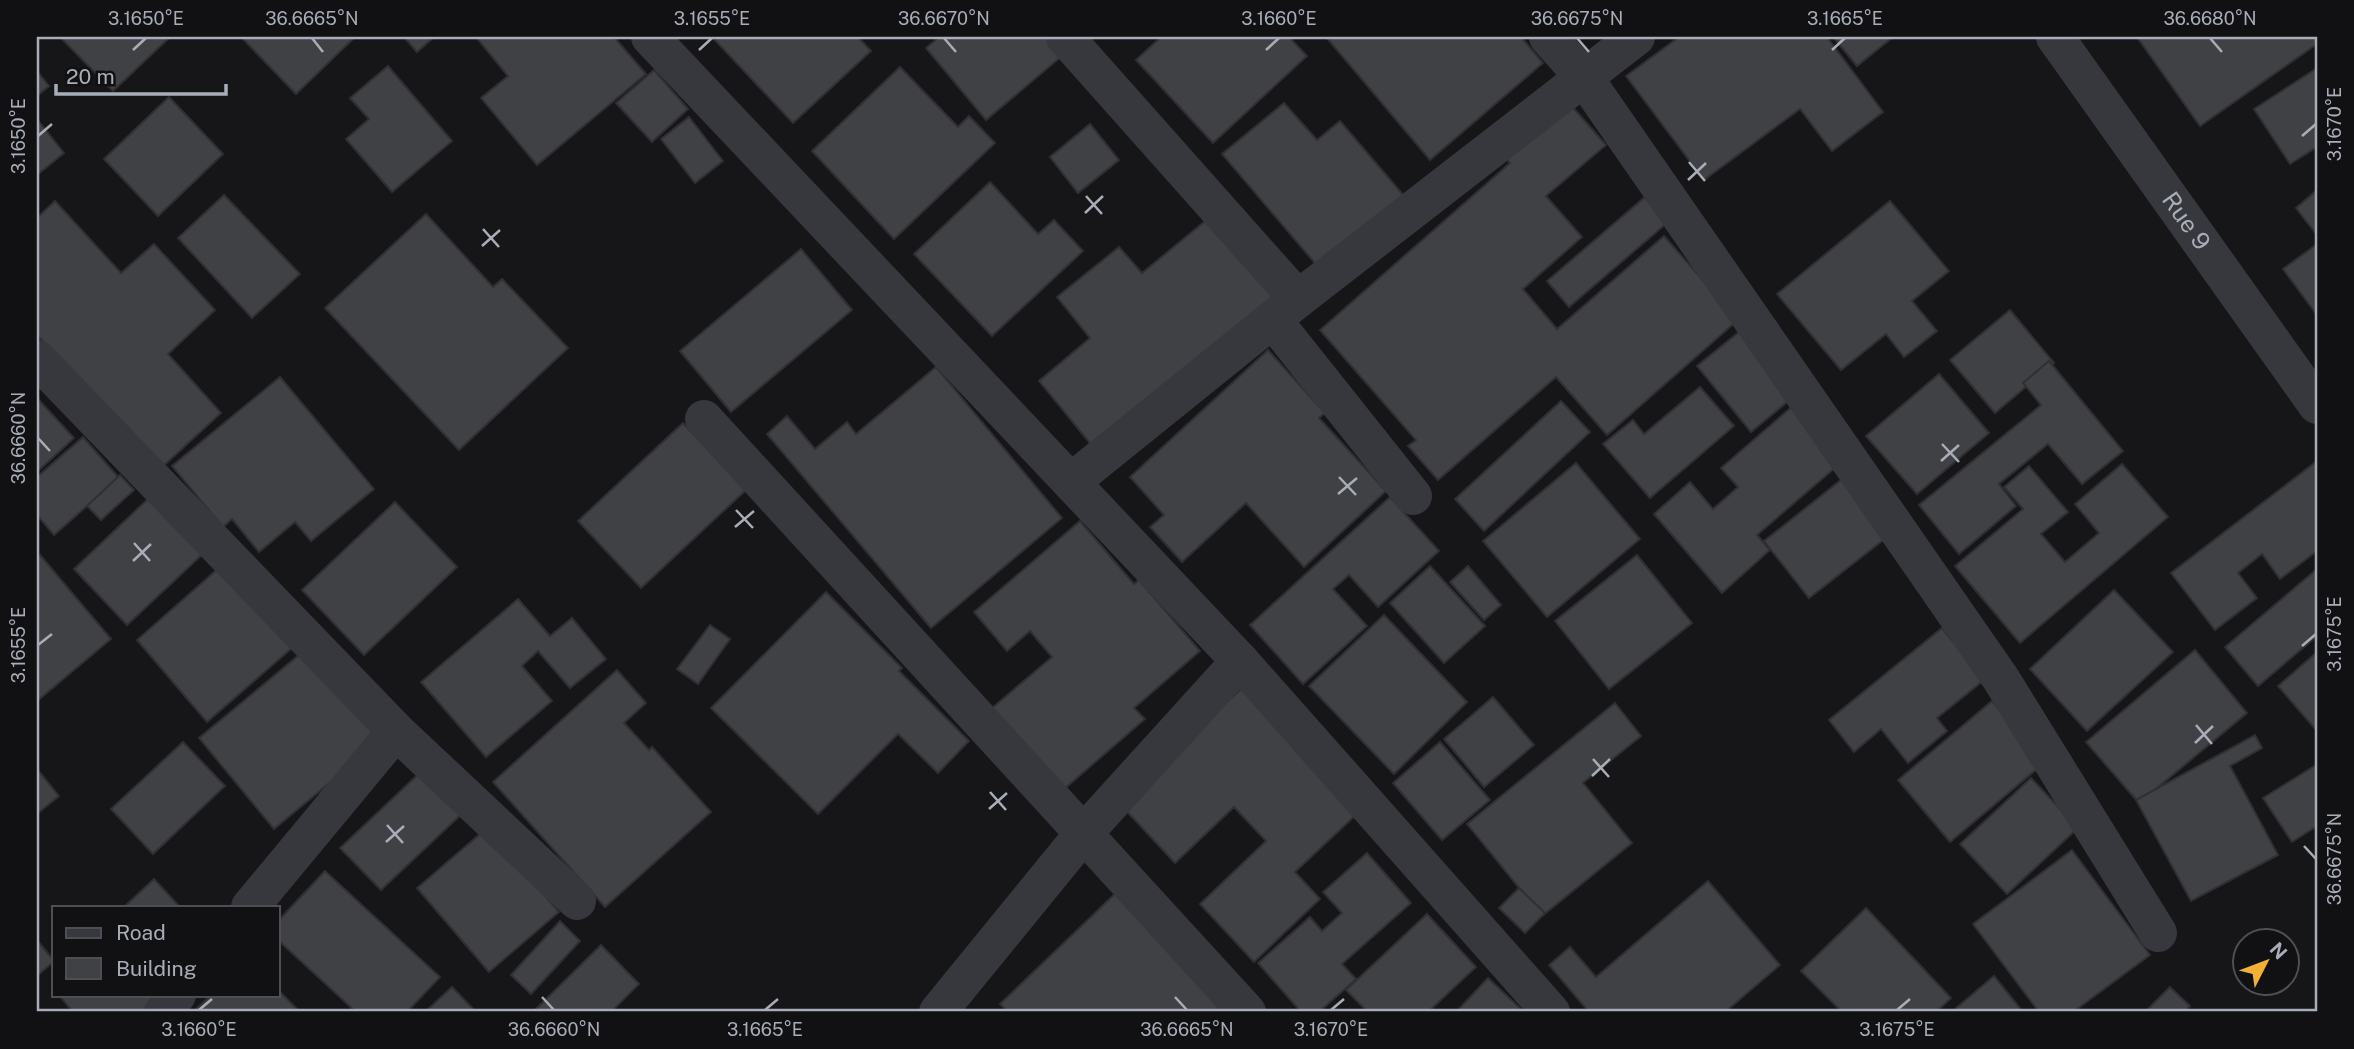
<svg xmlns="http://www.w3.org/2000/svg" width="2354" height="1049" viewBox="0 0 2354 1049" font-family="'Public Sans',sans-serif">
  <rect width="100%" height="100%" fill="#161618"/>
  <g fill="#404145" stroke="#303034" stroke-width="2">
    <polygon points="60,37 170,37 113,91"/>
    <polygon points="241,37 355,37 296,94"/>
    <polygon points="404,37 434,37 417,52"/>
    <polygon points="476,37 614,37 646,74 537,165 481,98 508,76"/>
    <polygon points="712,37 858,37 871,51 793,123"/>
    <polygon points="939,37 1056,37 1068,51 986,120 926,48"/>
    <polygon points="1161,37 1289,37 1307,56 1213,143 1136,60"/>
    <polygon points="1326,37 1521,37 1543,63 1430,160"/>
    <polygon points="1679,37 1827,37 1883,112 1832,151 1800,109 1704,180 1626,76"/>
    <polygon points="1833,37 1893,37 1857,66"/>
    <polygon points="2137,37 2317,37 2317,44 2200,126"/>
    <polygon points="388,66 452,141 392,192 346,139 369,119 350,98"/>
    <polygon points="900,67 958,127 969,116 995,143 894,239 812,151"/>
    <polygon points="2317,68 2317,147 2290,164 2254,109"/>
    <polygon points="654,70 688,109 652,142 616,103"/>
    <polygon points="37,71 49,86 37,96"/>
    <polygon points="169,97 223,154 158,216 104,159"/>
    <polygon points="1284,103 1317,140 1340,121 1410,203 1325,275 1222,154"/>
    <polygon points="1569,103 1606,145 1546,196 1582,237 1523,289 1557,329 1664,236 1738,320 1607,435 1556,377 1438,480 1408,446 1416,440 1320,330 1510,163 1506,159"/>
    <polygon points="689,117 723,161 695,183 661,139"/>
    <polygon points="37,119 64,153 37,175"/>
    <polygon points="1090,124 1119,160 1078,193 1050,157"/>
    <polygon points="990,182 1038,234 1054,220 1083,251 992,336 914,254"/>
    <polygon points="2317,190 2317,235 2296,208"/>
    <polygon points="224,195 300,274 252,318 178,238"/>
    <polygon points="1645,197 1667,223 1569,307 1547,281"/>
    <polygon points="55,201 121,273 154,244 215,310 168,354 221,413 160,469 37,335 37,218"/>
    <polygon points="1890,201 1949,271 1912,301 1937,331 1904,357 1886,334 1841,370 1777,294"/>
    <polygon points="426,214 493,287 502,279 568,348 459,450 325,308"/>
    <polygon points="1209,218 1279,305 1098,453 1039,381 1090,338 1057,297 1119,247 1142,273"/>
    <polygon points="2317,244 2317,315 2283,269"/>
    <polygon points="801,249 852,310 731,412 680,351"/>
    <polygon points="2010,310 2054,363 1995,413 1950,360"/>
    <polygon points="1744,328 1798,393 1751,432 1697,366"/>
    <polygon points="1268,350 1325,413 1319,418 1386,491 1304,567 1246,503 1182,562 1150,527 1164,515 1130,477"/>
    <polygon points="2049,361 2123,451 2082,484 2048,444 1999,484 2016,506 1959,554 1919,505 2041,405 2023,383"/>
    <polygon points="936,367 1062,518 931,628 767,434 787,416 815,449 847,422 856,434"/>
    <polygon points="1939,374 1989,433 1917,494 1866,436"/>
    <polygon points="280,377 374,489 311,541 295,522 259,552 232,519 223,527 172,466"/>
    <polygon points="1700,387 1734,426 1650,498 1603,444 1633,420 1644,434"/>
    <polygon points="37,398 74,438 37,472"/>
    <polygon points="1561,401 1590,432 1484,531 1455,499"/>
    <polygon points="1795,404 1843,461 1757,535 1770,550 1722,593 1654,514 1690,482 1713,509 1738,487 1721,468"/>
    <polygon points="683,423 746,490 641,588 578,521"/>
    <polygon points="83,437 119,478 54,535 37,515 37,477"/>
    <polygon points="2317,461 2317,551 2280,579 2262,554 2238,573 2257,598 2215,630 2171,573"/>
    <polygon points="1576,463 1640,539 1547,617 1483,541"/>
    <polygon points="2122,464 2168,517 2020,643 1955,566 2023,509 2004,487 2029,466 2068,512 2041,534 2065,562 2099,533 2075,504"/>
    <polygon points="120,475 134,490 101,520 87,506"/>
    <polygon points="1846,476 1891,534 1809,598 1764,541"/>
    <polygon points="151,496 205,552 127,625 74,569"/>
    <polygon points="1390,497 1439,551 1378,607 1349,575 1333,589 1367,626 1303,684 1250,625"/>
    <polygon points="395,502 457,567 364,655 302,590"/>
    <polygon points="1080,521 1134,584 1139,580 1200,651 1134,708 1145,719 1063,790 992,708 1052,657 1030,631 1007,651 974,612"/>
    <polygon points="40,555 111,639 37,701 37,558"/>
    <polygon points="1637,555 1692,623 1609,689 1555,621"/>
    <polygon points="221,566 292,648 207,722 137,640"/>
    <polygon points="1430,566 1485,626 1444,663 1390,603"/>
    <polygon points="1468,566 1501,605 1484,620 1450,582"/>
    <polygon points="2317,569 2317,636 2258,686 2225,647"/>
    <polygon points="2114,590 2173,652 2087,731 2030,669"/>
    <polygon points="826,592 902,668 899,671 969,741 938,773 898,734 818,814 711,708"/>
    <polygon points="518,599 550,636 572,618 606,659 570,688 538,651 522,666 552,701 486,757 421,682"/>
    <polygon points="1384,615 1467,702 1394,774 1309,686"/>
    <polygon points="710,625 730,639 698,684 677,669"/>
    <polygon points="1942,628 1984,680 1937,718 1947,731 1908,763 1881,729 1854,752 1829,720"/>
    <polygon points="305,650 380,741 274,829 199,738"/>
    <polygon points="2195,650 2247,713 2139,803 2086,742"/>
    <polygon points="2317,652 2317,731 2278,686"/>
    <polygon points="617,670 646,703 624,723 649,750 652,747 711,812 605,907 493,782"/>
    <polygon points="1242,688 1359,812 1295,872 1320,899 1254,962 1200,904 1266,841 1234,807 1175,863 1118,802"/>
    <polygon points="1493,697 1534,745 1484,787 1444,739"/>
    <polygon points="1992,701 2044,763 1950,842 1898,780"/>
    <polygon points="1615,703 1641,736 1583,783 1632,843 1542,916 1467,824"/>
    <polygon points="2255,735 2262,748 2230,766 2278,855 2191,901 2136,800"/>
    <polygon points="183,742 225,786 153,854 111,809"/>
    <polygon points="1440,742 1490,800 1442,840 1393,783"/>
    <polygon points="2316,765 2317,826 2292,842 2263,798"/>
    <polygon points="426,767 466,810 381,890 340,848"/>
    <polygon points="37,769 59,796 37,814"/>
    <polygon points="2031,778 2078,828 2007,894 1960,844"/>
    <polygon points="487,828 559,912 489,972 417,888"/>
    <polygon points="2072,850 2150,955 2073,1012 2039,1012 1973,924"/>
    <polygon points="1367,853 1411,903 1342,964 1356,979 1319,1012 1301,1012 1258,963 1310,917 1322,931 1342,913 1323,892"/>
    <polygon points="325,871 440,977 407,1012 356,1012 278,940 278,921"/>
    <polygon points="154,879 180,907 124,907"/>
    <polygon points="1708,881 1780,965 1725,1012 1589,1012 1549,965 1570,947 1596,977"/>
    <polygon points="1519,888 1545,913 1525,933 1499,908"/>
    <polygon points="1119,890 1236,1012 1008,1012 1000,1004"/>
    <polygon points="1866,908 1951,998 1936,1012 1842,1012 1801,971"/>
    <polygon points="1427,914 1476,967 1428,1012 1368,1012 1346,990"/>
    <polygon points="560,921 580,941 531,994 511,975"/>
    <polygon points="37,940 54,961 37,976"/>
    <polygon points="601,945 639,984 611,1012 537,1012 535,1010"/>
    <polygon points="1994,976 2023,1012 1958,1012 1955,1009"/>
    <polygon points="1488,978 1522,1010 1520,1012 1456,1012"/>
    <polygon points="452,987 476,1012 425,1012"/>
    <polygon points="2170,987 2190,1006 2185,1012 2145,1012"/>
    <polygon points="278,990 300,1012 193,1012 211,995 278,995"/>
    <polygon points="59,995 159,995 160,996 141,1012 73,1012"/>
  </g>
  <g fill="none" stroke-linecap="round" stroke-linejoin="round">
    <g stroke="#37383d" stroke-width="38">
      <polyline points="650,37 1240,661 1551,1012"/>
      <polyline points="1065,37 1298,299"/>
      <polyline points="1548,37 1583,76 2001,679 2158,933"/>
      <path id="s1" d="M 2055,37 L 2317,405"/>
      <polyline points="1273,320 1413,496"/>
      <polyline points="37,359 396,731 577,901"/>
      <polyline points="704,419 1247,1012"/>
      <polyline points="1071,482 1298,299 1636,37"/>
      <polyline points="250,907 396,731"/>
      <polyline points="163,1012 177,995"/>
      <polyline points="938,1012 1084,833 1240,661"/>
    </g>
  </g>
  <path fill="none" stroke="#a8adb8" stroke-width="2.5" d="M 312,38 L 323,52M 944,38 L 956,52M 1577,38 L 1589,52M 2210,38 L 2222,52M 133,50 L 146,38M 699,50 L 712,38M 1266,50 L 1279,38M 1832,50 L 1845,38M 38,136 L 52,124M 2302,136 L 2316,124M 1689,162 L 1705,181M 1688,180 L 1706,163M 1086,196 L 1102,214M 1085,213 L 1103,196M 483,229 L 499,247M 482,246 L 500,230M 38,438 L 50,451M 1942,444 L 1959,462M 1941,461 L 1959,445M 1339,477 L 1356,495M 1338,494 L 1357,478M 736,510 L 753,528M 735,527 L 754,511M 134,543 L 150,561M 133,561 L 151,544M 38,645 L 52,634M 2302,646 L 2316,634M 2196,725 L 2212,744M 2195,743 L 2213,726M 1593,759 L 1609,777M 1592,776 L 1610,759M 990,792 L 1006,810M 989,809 L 1007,793M 387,825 L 403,843M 386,842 L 404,826M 2304,846 L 2316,859M 542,997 L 554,1010M 1175,997 L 1187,1010M 199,1010 L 212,999M 765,1010 L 778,999M 1331,1010 L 1344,999M 1897,1010 L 1910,999"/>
  <g text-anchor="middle" stroke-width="5" stroke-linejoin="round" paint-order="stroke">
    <g font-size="24" fill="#a8adb8" stroke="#111113">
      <text dy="8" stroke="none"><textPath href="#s1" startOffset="226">Rue 9</textPath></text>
    </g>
  </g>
  <rect width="2354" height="1049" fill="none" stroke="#111113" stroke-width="77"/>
  <rect x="52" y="906" width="228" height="91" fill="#111113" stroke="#4d4f55" stroke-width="2"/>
  <rect x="66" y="928" width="35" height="10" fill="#37383d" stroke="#4d4f55" stroke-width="2"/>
  <text x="116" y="940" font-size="21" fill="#a8adb8">Road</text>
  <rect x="66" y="958" width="35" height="21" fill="#404145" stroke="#4d4f55" stroke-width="2"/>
  <text x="116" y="976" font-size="21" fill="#a8adb8">Building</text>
  <g transform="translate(2266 962) rotate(48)"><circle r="33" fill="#111113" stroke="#4d4f55" stroke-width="2"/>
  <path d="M0-5L12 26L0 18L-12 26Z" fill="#f2b134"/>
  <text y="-10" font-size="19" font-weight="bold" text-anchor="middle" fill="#a8adb8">N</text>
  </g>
  <path d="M56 84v10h170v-10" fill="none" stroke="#a8adb8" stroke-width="3.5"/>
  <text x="66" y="84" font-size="21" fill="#a8adb8" stroke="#111113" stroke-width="5" paint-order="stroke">20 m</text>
  <rect x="38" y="38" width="2278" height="972" fill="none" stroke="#a8adb8" stroke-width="2.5"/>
  <g font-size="18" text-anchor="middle" fill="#a8adb8">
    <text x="146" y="25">3.1650°E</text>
    <text x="312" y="25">36.6665°N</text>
    <text x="712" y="25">3.1655°E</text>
    <text x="944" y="25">36.6670°N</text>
    <text x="1279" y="25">3.1660°E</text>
    <text x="1577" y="25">36.6675°N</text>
    <text x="1845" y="25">3.1665°E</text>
    <text x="2210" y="25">36.6680°N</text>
    <text transform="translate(2335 124) rotate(-90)" y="6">3.1670°E</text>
    <text transform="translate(19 136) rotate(-90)" y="6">3.1650°E</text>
    <text transform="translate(19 438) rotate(-90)" y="6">36.6660°N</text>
    <text transform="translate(2335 634) rotate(-90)" y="6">3.1675°E</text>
    <text transform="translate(19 645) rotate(-90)" y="6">3.1655°E</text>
    <text transform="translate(2335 859) rotate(-90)" y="6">36.6675°N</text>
    <text x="199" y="1036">3.1660°E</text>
    <text x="554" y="1036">36.6660°N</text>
    <text x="765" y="1036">3.1665°E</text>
    <text x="1187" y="1036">36.6665°N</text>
    <text x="1331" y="1036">3.1670°E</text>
    <text x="1897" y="1036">3.1675°E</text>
  </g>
</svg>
